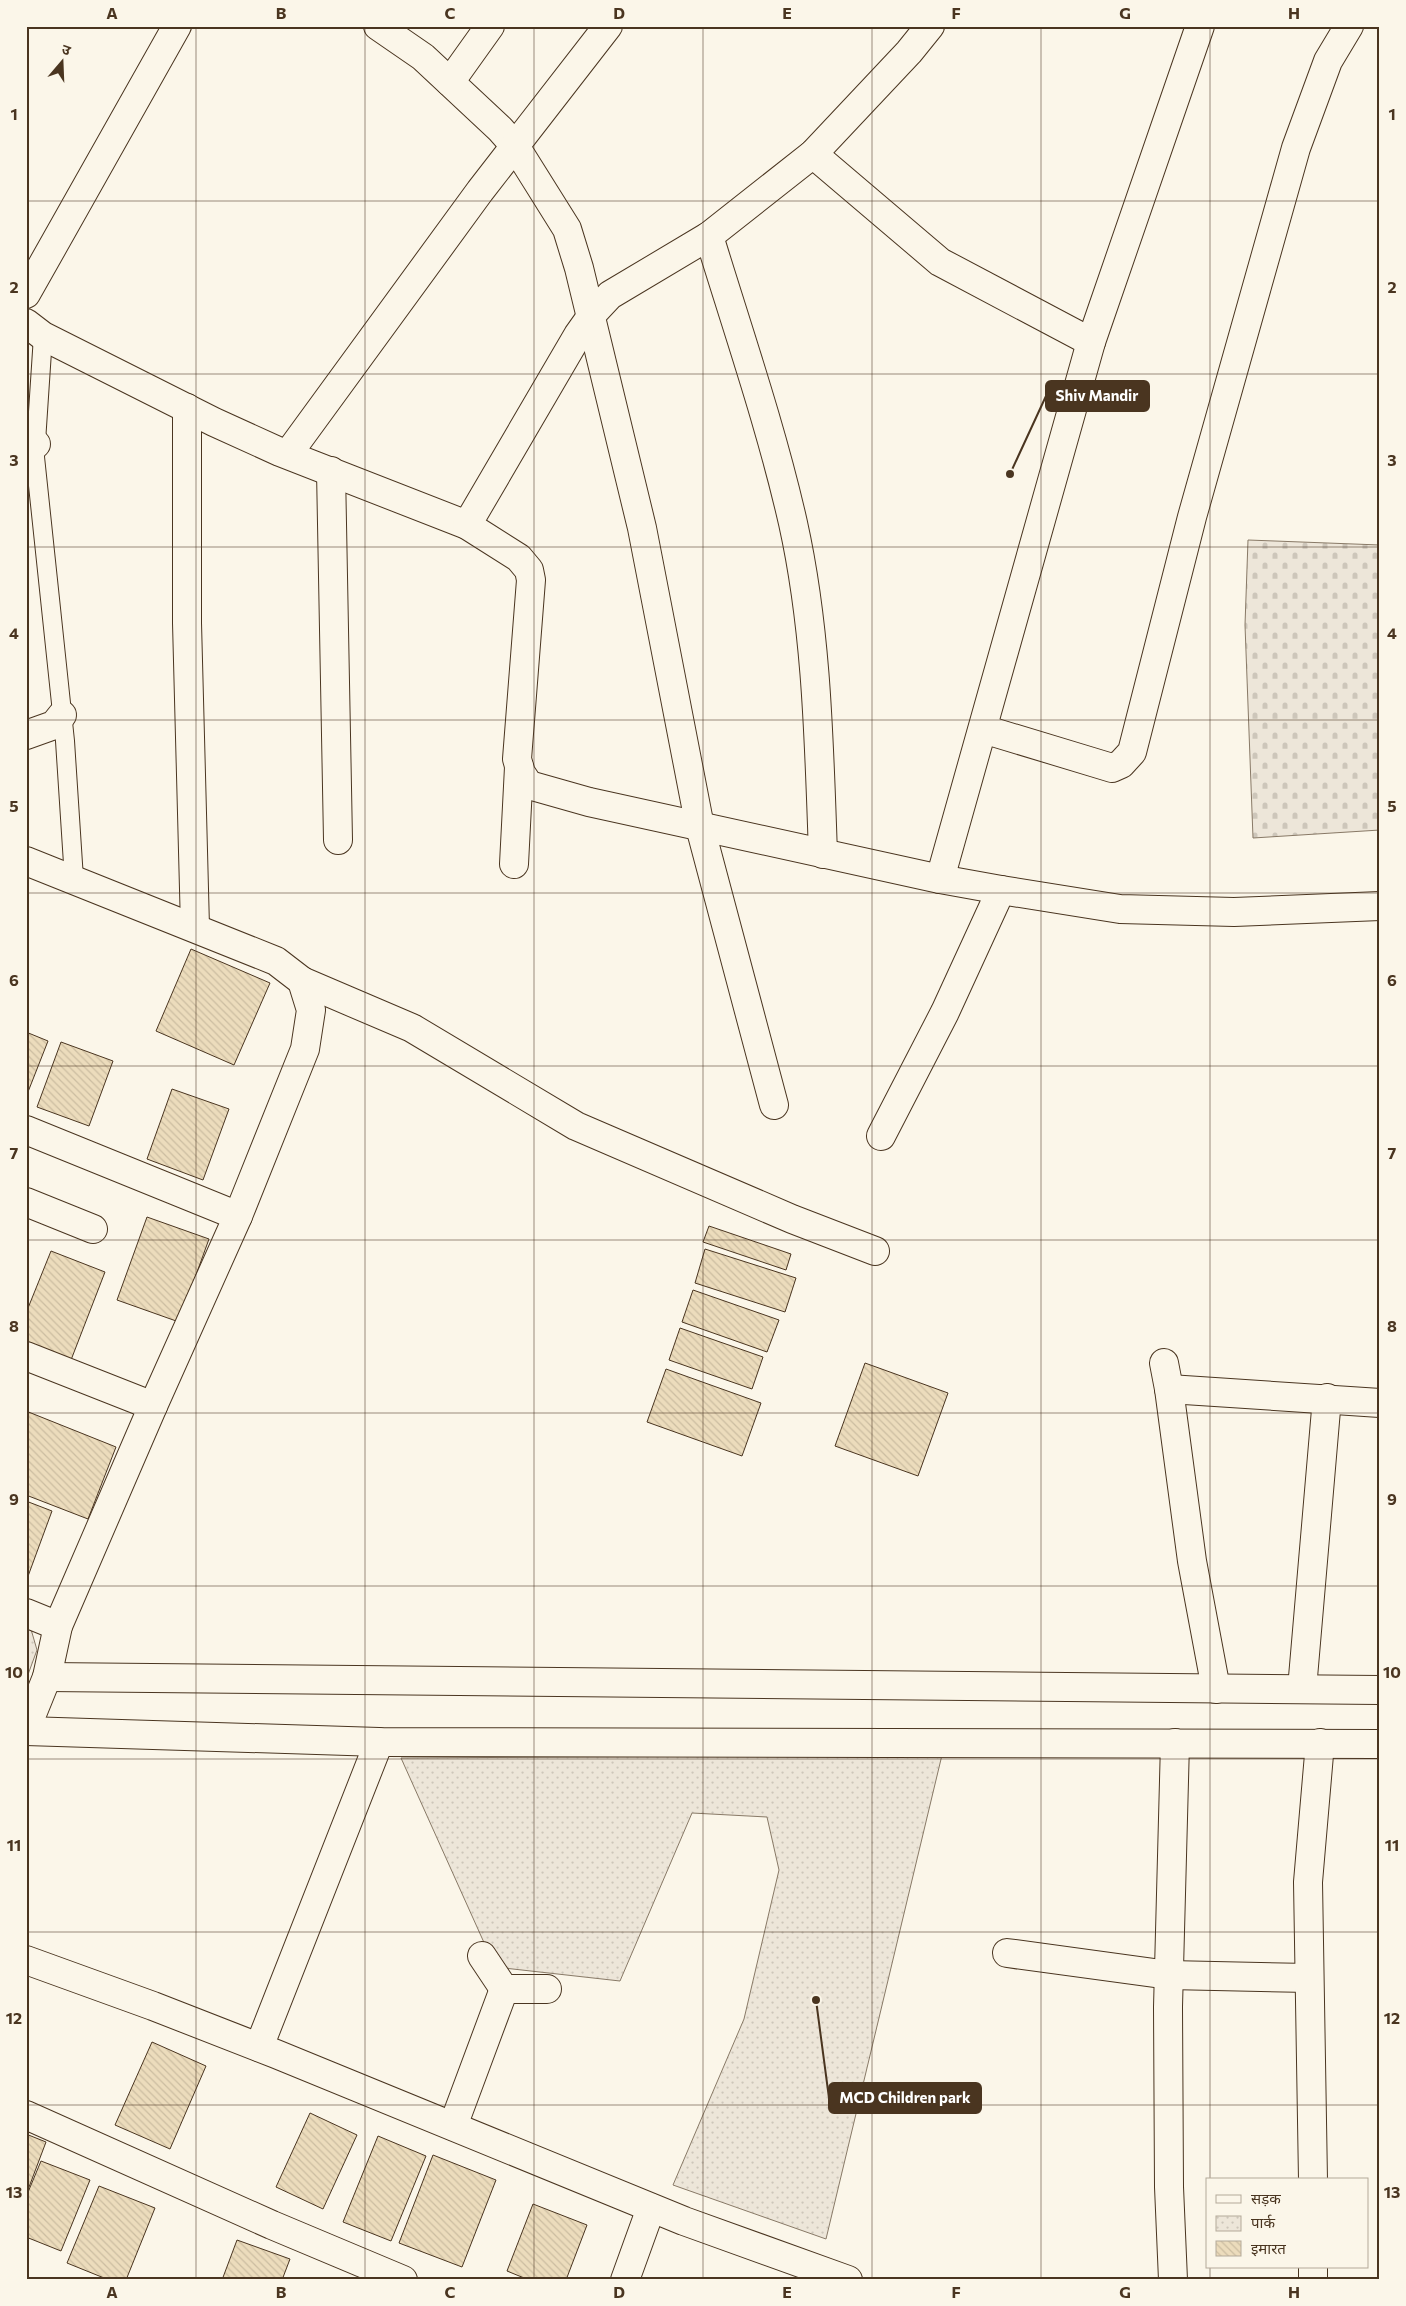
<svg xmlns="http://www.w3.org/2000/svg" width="1406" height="2306" viewBox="0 0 1406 2306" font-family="Commissioner,'Noto Sans Devanagari',sans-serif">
  <defs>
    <pattern id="cemetery-stones" width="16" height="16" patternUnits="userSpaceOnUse" patternTransform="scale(1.25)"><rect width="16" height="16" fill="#ede6d9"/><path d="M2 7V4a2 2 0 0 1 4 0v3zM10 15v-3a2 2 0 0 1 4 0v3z" fill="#cdc6ba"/></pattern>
    <pattern id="park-dots" width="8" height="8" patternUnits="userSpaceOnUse" patternTransform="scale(1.25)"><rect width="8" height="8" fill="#ede6d9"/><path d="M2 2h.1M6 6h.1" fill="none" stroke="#cdc6ba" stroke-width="1.8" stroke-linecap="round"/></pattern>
    <pattern id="building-back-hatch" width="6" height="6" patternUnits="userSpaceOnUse" patternTransform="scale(1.25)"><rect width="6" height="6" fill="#ecdcbc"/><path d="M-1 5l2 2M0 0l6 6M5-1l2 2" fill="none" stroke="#ccbda1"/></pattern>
  </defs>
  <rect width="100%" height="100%" fill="#fbf6e9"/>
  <polygon fill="url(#cemetery-stones)" stroke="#887966" points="1248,540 1380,545 1380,830 1253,838 1245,625"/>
  <g fill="url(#park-dots)" stroke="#887966">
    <polygon points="26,1612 37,1650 26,1680"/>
    <polygon points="942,1755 826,2239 673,2185 744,2019 779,1870 767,1817 692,1813 620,1981 495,1967 401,1758"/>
  </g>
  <g fill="url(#building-back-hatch)" stroke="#4a3520">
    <polygon points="191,949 270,983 234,1065 156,1031"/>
    <polygon points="26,1032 48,1041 26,1097"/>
    <polygon points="61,1042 113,1061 89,1126 37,1107"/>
    <polygon points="172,1089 229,1109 203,1180 147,1159"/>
    <polygon points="147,1217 209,1239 179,1322 117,1300"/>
    <polygon points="709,1226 791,1254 786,1270 703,1242"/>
    <polygon points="705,1249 796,1278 785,1312 695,1283"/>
    <polygon points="51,1251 105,1272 71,1360 26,1343 26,1313"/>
    <polygon points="693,1290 779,1320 767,1352 682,1322"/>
    <polygon points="680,1328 763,1357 752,1389 669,1360"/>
    <polygon points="865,1363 948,1393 918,1476 835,1446"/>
    <polygon points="666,1369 761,1403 742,1456 647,1422"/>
    <polygon points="26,1411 116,1447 88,1519 26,1495"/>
    <polygon points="26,1501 52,1511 27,1579 26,1579"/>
    <polygon points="152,2042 206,2066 170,2149 115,2125"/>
    <polygon points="310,2113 357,2135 323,2209 276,2187"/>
    <polygon points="26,2134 46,2142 26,2195"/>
    <polygon points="378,2136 426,2156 391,2241 343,2222"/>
    <polygon points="433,2155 496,2180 462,2267 399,2243"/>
    <polygon points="41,2161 90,2180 61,2251 26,2237 26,2197"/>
    <polygon points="99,2186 155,2208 126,2280 109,2280 67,2263"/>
    <polygon points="533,2204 587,2225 566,2280 529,2280 507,2271"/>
    <polygon points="237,2240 290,2259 282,2280 222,2280"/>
  </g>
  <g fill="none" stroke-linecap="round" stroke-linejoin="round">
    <g stroke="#4a3520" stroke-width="20">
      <polyline id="lane" points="43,336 35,457 65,741 74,879"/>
    </g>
    <g stroke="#4a3520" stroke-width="30">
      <g id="street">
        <polyline points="378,26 423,57 500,129 515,146 567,229 579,268 642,528 700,827 774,1105"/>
        <polyline points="450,82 490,26"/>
        <polyline points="813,154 940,262 1091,342"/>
        <path d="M 709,236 C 738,331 771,426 793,523 C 817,631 819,743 823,854"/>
        <polyline points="26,294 177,26"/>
        <polyline points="26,323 43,336 214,422 280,452 467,525 519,558 529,570 531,580 517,759 521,773 529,785 589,802 940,879 1001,890 1120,909 1234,912 1380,906"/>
        <polyline points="187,408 187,623 195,927"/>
        <polyline points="26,434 36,444"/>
        <polyline points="288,454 480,191 608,26"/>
        <polyline points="331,471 338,840"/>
        <polyline points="467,525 578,335 595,311 610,295 709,236 813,154 909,52 930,26"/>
        <polyline points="983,729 1112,768 1121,764 1132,752 1192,517 1296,148 1328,61 1349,26"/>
        <polyline points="26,735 54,725 62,715"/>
        <polyline points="26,861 276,961 302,981 311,1010 305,1049 238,1216 153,1406 58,1626 47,1677 26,1729"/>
        <polyline points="514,864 519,767"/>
        <polyline points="940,879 1091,342 1200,26"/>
        <polyline points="302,981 412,1028 576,1126 792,1219 875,1251"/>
        <polyline points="26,1130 238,1216"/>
        <polyline points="881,1136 945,1012 1001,890"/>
        <polyline points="26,1202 93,1229"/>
        <polyline points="26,1356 153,1406"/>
        <polyline points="1164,1363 1169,1389 1192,1561 1216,1689"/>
        <polyline points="1169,1389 1380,1403"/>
        <polyline points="26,1613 58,1626"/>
        <polyline points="47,1677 1380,1690"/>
        <polyline points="1302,1689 1327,1398"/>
        <polyline points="26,1731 379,1742 1380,1744"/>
        <polyline points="1007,1953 1169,1975 1309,1978"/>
        <polyline points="482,1956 504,1989"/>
        <polyline points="26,1960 153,2006 276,2054 684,2221 848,2280"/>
        <polyline points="259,2047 379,1742"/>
        <polyline points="26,2115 272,2225 403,2280"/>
        <polyline points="453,2126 504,1989 547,1989"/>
        <polyline points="1313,2180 1308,1882 1320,1743"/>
        <polyline points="625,2280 651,2208"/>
        <polyline points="1173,2280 1169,2187 1168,2007 1175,1743"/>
        <polyline points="1313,2280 1313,2267"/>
      </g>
    </g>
    <use href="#lane" stroke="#fbf6e9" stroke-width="18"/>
    <use href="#street" stroke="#fbf6e9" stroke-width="28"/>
  </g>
  <path fill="none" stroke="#4a3520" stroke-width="1" stroke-opacity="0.55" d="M 196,26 L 196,2280M 365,26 L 365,2280M 534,26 L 534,2280M 703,26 L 703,2280M 872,26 L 872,2280M 1041,26 L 1041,2280M 1210,26 L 1210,2180M 26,201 L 1380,201M 26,374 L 1380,374M 26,547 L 1380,547M 26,720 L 1380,720M 26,893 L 1380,893M 26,1066 L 1380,1066M 26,1240 L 1380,1240M 26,1413 L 1380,1413M 26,1586 L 1380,1586M 26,1759 L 1380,1759M 26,1932 L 1380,1932M 26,2105 L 1380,2105M 1210,2267 L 1210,2280"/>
  <path fill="none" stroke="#4a3520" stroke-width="2" d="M1010 474L1046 396M816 2000L829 2098"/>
  <g fill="#4a3520" stroke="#fbf6e9" stroke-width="2">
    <circle cx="1010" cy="474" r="5"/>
    <circle cx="816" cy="2000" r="5"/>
  </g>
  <g fill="#4a3520" stroke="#4a3520" stroke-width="2">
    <rect x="1046" y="381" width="103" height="30" rx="5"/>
    <rect x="829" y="2083" width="152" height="30" rx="5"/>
  </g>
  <g font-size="15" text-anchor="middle" font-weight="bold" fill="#fff">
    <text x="1097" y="401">Shiv Mandir</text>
    <text x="905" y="2103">MCD Children park</text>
  </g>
  <rect width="1406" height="2306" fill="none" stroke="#fbf6e9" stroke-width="55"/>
  <rect x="1206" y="2178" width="162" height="90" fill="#fbf6e9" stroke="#b4a999"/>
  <rect x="1216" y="2195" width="25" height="8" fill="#fbf6e9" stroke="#b4a999"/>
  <text x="1251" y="2204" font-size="15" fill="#4a3520">सड़क</text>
  <rect x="1216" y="2216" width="25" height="15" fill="url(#park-dots)" stroke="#b4a999"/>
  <text x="1251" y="2228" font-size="15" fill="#4a3520">पार्क</text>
  <rect x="1216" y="2241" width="25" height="15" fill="url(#building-back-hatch)" stroke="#b4a999"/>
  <text x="1251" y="2254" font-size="15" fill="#4a3520">इमारत</text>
  <g transform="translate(62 62) rotate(19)" stroke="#fbf6e9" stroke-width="4" paint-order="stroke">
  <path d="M0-4L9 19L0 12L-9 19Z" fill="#4a3520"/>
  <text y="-8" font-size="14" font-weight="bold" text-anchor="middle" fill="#4a3520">उ</text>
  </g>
  <rect x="28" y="28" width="1350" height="2250" fill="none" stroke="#4a3520" stroke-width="2"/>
  <g font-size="16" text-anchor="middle" font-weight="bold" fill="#4a3520">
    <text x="112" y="19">A</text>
    <text x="281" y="19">B</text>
    <text x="450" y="19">C</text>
    <text x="619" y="19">D</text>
    <text x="787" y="19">E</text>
    <text x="956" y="19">F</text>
    <text x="1125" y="19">G</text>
    <text x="1294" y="19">H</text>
    <text x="14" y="120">1</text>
    <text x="1392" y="120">1</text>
    <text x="14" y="293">2</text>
    <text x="1392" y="293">2</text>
    <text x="14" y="466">3</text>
    <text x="1392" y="466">3</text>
    <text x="14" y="639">4</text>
    <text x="1392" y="639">4</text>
    <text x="14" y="812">5</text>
    <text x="1392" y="812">5</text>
    <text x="14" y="986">6</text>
    <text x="1392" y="986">6</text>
    <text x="14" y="1159">7</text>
    <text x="1392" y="1159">7</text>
    <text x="14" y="1332">8</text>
    <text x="1392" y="1332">8</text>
    <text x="14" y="1505">9</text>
    <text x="1392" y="1505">9</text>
    <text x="14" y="1678">10</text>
    <text x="1392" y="1678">10</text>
    <text x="14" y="1851">11</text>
    <text x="1392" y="1851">11</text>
    <text x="14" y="2024">12</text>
    <text x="1392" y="2024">12</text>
    <text x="14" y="2198">13</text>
    <text x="1392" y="2198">13</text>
    <text x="112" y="2298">A</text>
    <text x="281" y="2298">B</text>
    <text x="450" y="2298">C</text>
    <text x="619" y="2298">D</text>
    <text x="787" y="2298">E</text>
    <text x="956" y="2298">F</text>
    <text x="1125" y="2298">G</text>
    <text x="1294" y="2298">H</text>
  </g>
</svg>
